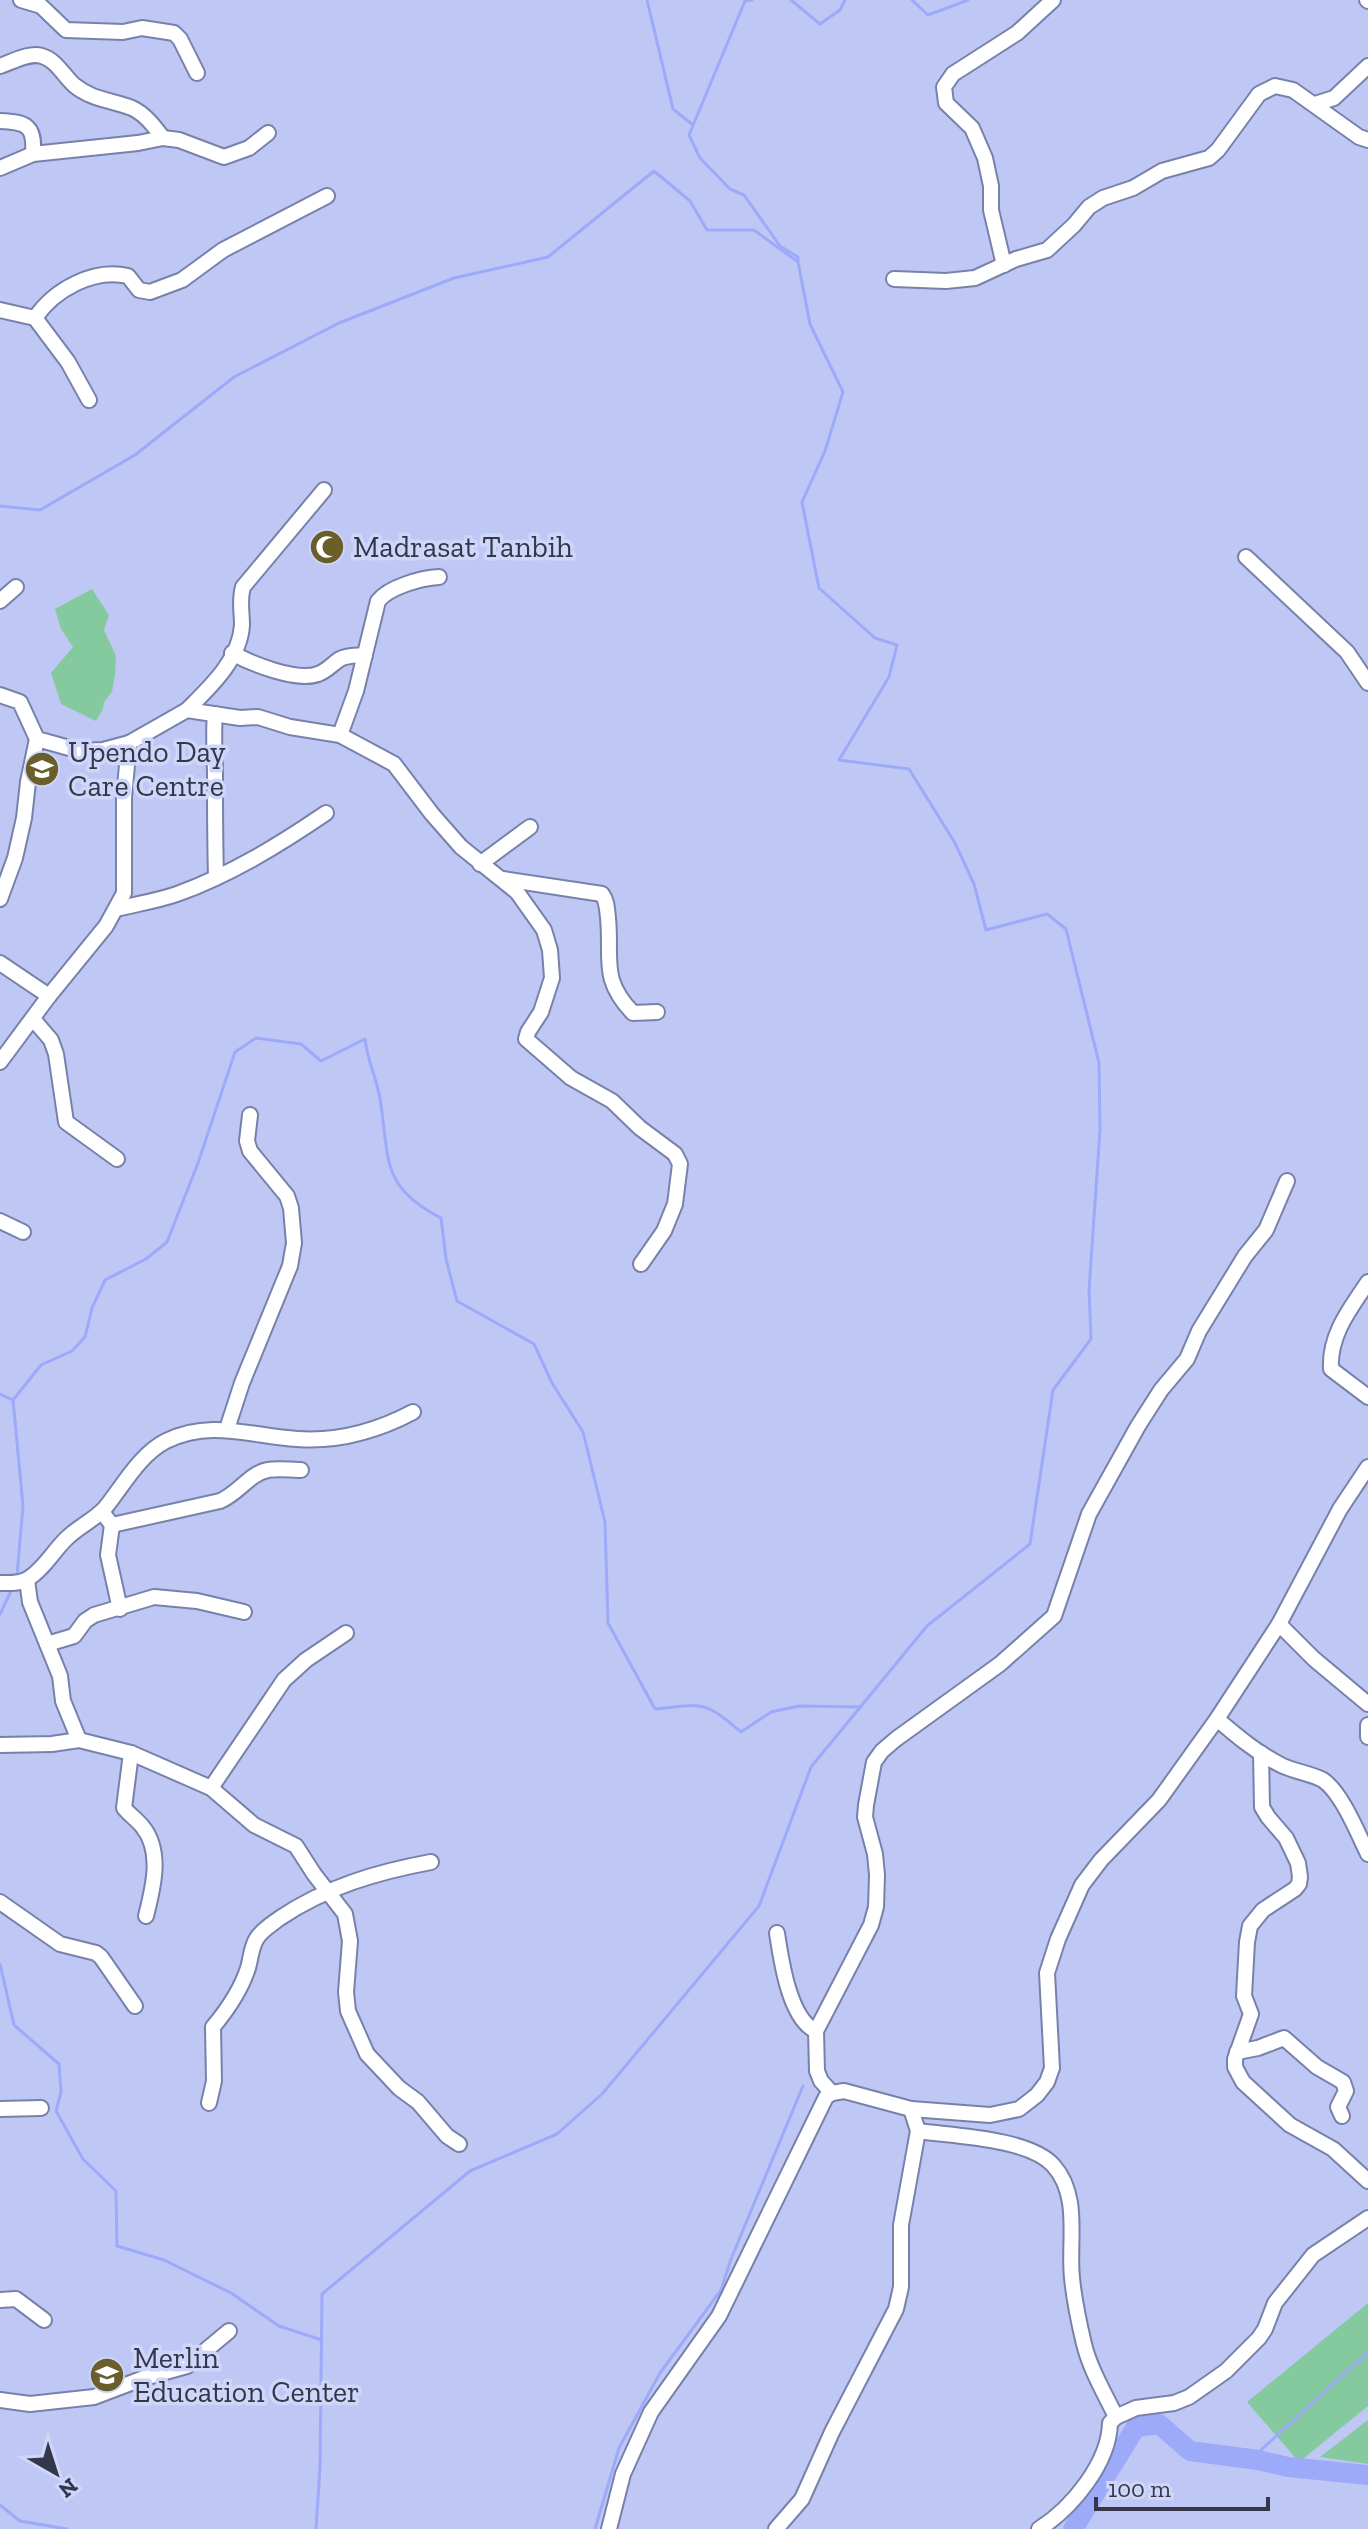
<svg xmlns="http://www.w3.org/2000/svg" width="1368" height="2529" viewBox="0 0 1368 2529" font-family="'Zilla Slab',serif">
  <rect width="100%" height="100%" fill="#bfc8f5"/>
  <g fill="#84ca9e">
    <polygon points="92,589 109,615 104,630 116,656 115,675 112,692 104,702 103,709 96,721 61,704 51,673 73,647 61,629 55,609"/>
    <polygon points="1368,2303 1368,2406 1299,2462 1247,2402"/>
    <polygon points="1368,2420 1368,2464 1320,2457"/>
  </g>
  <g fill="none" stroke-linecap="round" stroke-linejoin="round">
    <g stroke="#9daaf9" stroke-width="3">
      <polyline points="647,0 673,109 693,125"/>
      <polyline points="752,0 745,1 689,135 700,158 730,189 744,195 780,246 798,257 798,262"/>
      <polyline points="791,0 820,24 840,10 845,0"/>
      <polyline points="912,0 928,15 968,0"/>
      <polyline points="0,506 40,510 135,455 234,377 339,323 454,278 548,257 654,171 690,201 707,230 754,230 798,262 810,324 843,392 825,451 802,502 819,588 875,638 897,645 889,677 839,760 909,769 955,843 974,884 986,930 1047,914 1066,929 1099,1063 1100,1130 1089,1290 1091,1339 1053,1390 1030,1544 927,1626 811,1767 759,1906 603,2093 557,2134 470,2171 322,2294 320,2467 316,2529"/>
      <polyline points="0,1394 13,1400 23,1506 17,1576"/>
      <path d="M 13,1400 L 41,1365 L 72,1351 L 85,1337 L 92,1308 L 105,1280 L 146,1259 L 167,1242 L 198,1163 L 235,1052 L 256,1038 L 301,1044 L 321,1061 L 365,1039 C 367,1060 377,1079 380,1099 C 390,1158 379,1186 441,1218 L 446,1259 L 457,1301 L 534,1344 L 552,1383 L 583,1432 L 605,1522 L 608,1623 L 655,1709 C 702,1704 704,1700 741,1732 L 771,1712 L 799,1706 L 861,1707"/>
      <polyline points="0,1614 13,1587"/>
      <polyline points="0,1964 14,2025 59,2064 61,2092 56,2111 83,2159 116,2191 117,2246 164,2260 231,2293 279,2326 322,2340"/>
      <polyline points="730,2309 750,2269"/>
      <polyline points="1258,2460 1249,2461 1368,2352"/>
      <polyline points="0,2505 20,2521 67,2529"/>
      <polyline points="595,2529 619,2448 660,2373 721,2290 731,2259 803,2086"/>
    </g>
    <polyline stroke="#9daaf9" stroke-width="20" points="1073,2529 1136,2427 1159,2424 1190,2451 1258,2460 1288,2467 1368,2475"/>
    <g stroke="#7881aa" stroke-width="18">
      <g id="minor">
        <polyline points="21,0 41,6 66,30 123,32 142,28 174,33 180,39 197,73"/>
        <polyline points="1367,0 1368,1"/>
        <path d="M 0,66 C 12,62 29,52 42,56 C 56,60 64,76 74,85 C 92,100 112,100 132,108 C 145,114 154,126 163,138"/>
        <polyline points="1315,104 1334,98 1368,66"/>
        <path d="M 0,121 C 27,122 35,126 33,154"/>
        <polyline points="0,168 33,154 138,143 163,138 179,140 224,157 249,148 268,133"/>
        <polyline points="1004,265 991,210 991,186 985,158 972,128 946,103 944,87 953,74 1017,33 1053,0"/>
        <polyline points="894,279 946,281 975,278 1016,259 1047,250 1074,225 1089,207 1103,198 1133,188 1162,171 1209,158 1218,150 1259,94 1275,86 1293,90 1359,137 1368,140"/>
        <polyline points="0,310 35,318 68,362 89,400"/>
        <path d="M 35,318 C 54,290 93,268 128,276 L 139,290 L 150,292 L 182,280 L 223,250 L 327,196"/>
        <polyline points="1246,557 1347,652 1368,683"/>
        <polyline points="0,601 16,587"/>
        <path d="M 232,653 C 252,664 297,682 318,674 C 327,671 332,664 340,659 C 347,655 357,656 365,655"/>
        <polyline points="0,695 20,702 37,739 80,751 103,750 129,743 187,710 240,718 258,717 290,727 340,735 394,764 432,814 461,847 517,892 544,930 550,950 552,978 541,1012 528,1032 526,1039 571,1078 612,1101 640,1128 675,1154 680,1164 675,1204 664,1231 641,1264"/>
        <path d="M 187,710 C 209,688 240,660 242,625 C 242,611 239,601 243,587 L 324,490"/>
        <path d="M 215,714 C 213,735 215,755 215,777 C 215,810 215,843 216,877"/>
        <path d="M 340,735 L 356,691 L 378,601 C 389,587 421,578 439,577"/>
        <polyline points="480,864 530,827"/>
        <path d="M 503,879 L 602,894 C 607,901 607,909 608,918 C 612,959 600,979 633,1013 L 657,1012"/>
        <polyline points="0,899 15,858 24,818 28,782 37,739"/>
        <path d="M 116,909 C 136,904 157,901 177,894 C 230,875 279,845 326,813"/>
        <polyline points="0,963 49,996"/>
        <polyline points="33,1019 51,1040 56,1054 66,1122 117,1159"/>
        <polyline points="0,1062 49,996 106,926 124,893 124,798 129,743"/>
        <polyline points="0,1221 23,1232"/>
        <path d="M 1368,1282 C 1350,1309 1329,1335 1331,1369 L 1368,1397"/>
        <polyline points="227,1429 242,1383 290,1266 294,1243 291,1208 287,1196 250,1151 247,1141 250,1115"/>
        <path d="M 102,1512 L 112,1525 L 220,1501 C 238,1494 250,1473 268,1470 C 278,1468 291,1470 301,1470"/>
        <polyline points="112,1525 108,1555 120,1609"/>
        <polyline points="27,1580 30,1602 60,1676 63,1701 79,1740"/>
        <path d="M 0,1583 C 10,1583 21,1584 29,1578 C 44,1569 54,1550 67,1538 C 78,1527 94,1520 105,1508 C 123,1486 139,1455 166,1441 C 210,1419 251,1436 297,1439 C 338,1442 377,1431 413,1412"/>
        <polyline points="1279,1624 1314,1659 1368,1704"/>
        <polyline points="47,1644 74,1636 85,1621 94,1615 154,1597 197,1601 244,1612"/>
        <path d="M 1217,1719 C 1237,1736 1258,1754 1283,1766 C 1294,1771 1315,1775 1323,1780 C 1342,1793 1358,1834 1368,1854"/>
        <polyline points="1368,1725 1368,1737"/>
        <polyline points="0,1745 52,1744 79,1740 131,1753 211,1788 254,1825 296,1846 314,1874 345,1914 350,1941 346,1992 348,2011 367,2054 399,2088 418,2102 447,2136 459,2144"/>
        <path d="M 131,1753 L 124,1808 C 129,1814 137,1820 142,1826 C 163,1851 153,1888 146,1916"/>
        <polyline points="1261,1753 1262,1807 1268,1817 1286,1838 1298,1863 1300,1877 1299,1884 1295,1889 1263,1910 1250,1926 1247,1942 1244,1996 1251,2014 1235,2059 1235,2067 1243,2082 1290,2125 1333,2149 1368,2181"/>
        <polyline points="211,1788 284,1680 306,1660 346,1633"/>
        <polyline points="0,1902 60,1944 96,1953 101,1957 135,2006"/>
        <path d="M 777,1933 C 781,1959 789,2019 816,2031"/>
        <polyline points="1237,2052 1258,2048 1284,2038 1317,2067 1343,2082 1346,2091 1338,2107 1342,2116"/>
        <polyline points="832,2093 821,2081 817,2071 816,2031 871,1925 876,1907 877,1875 875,1854 865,1817 866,1805 874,1762 882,1751 896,1739 1000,1664 1054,1616 1089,1514 1138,1426 1161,1390 1187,1359 1199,1331 1245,1256 1266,1230 1287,1181"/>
        <path d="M 209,2103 L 214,2081 L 213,2027 C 228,2009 241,1990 248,1968 C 251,1958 251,1947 257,1938 C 262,1930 272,1924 280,1918 C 326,1887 377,1872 431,1862"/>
        <polyline points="0,2109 41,2108"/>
        <path d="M 918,2131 C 953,2136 1028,2138 1053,2165 C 1081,2196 1068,2241 1072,2278 C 1074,2299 1079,2323 1084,2344 C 1090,2369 1105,2394 1116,2417"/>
        <polyline points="0,2300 16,2299 44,2320"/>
        <polyline points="0,2400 30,2404 94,2397 144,2378 187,2366 229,2331"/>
        <polyline points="609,2529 623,2474 651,2412 719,2316 826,2097 832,2093 844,2091 911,2109 990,2115 1019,2109 1037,2095 1047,2082 1052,2068 1047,1973 1058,1939 1082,1885 1101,1860 1159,1800 1217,1719 1279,1624 1340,1509 1368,1467"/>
        <polyline points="776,2529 802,2499 832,2432 896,2309 901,2287 901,2225 918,2131 911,2109"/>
        <path d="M 1039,2529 C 1072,2508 1109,2463 1110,2423 L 1116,2417 L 1136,2408 L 1174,2403 L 1189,2397 L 1226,2371 L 1259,2338 L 1265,2329 L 1275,2303 L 1313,2255 L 1368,2218"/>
      </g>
    </g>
    <use href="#minor" stroke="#fff" stroke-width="14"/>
  </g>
  <defs>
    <g id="mosque-disc" transform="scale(1.8)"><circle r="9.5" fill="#6a5e2b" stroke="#ced6fa"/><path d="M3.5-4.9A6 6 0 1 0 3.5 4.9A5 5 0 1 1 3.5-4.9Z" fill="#fff"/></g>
    <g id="school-disc" transform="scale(1.8)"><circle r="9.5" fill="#6a5e2b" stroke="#ced6fa"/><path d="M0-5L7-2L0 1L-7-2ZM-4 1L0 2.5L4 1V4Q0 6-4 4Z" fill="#fff"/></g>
  </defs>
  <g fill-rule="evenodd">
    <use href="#mosque-disc" x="327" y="547"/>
    <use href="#school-disc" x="42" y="769"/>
    <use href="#school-disc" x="107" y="2375"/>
  </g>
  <g text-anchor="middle" stroke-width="7" stroke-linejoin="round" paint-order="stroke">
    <g font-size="30" fill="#343749" stroke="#ced6fa" text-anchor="start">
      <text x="353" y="557">Madrasat Tanbih</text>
      <text x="68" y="762">Upendo Day<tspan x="68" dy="34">Care Centre</tspan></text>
      <text x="133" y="2368">Merlin<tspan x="133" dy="34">Education Center</tspan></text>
    </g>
  </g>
  <g transform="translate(56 2473) rotate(141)" stroke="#ced6fa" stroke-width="6" paint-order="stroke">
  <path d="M0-6L14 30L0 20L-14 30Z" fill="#343749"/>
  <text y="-12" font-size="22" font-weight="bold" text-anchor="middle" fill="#343749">N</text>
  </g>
  <path d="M1096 2497v12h172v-12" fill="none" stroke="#343749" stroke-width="4"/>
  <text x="1108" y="2497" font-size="24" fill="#343749" stroke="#ced6fa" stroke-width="6" paint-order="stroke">100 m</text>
</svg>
